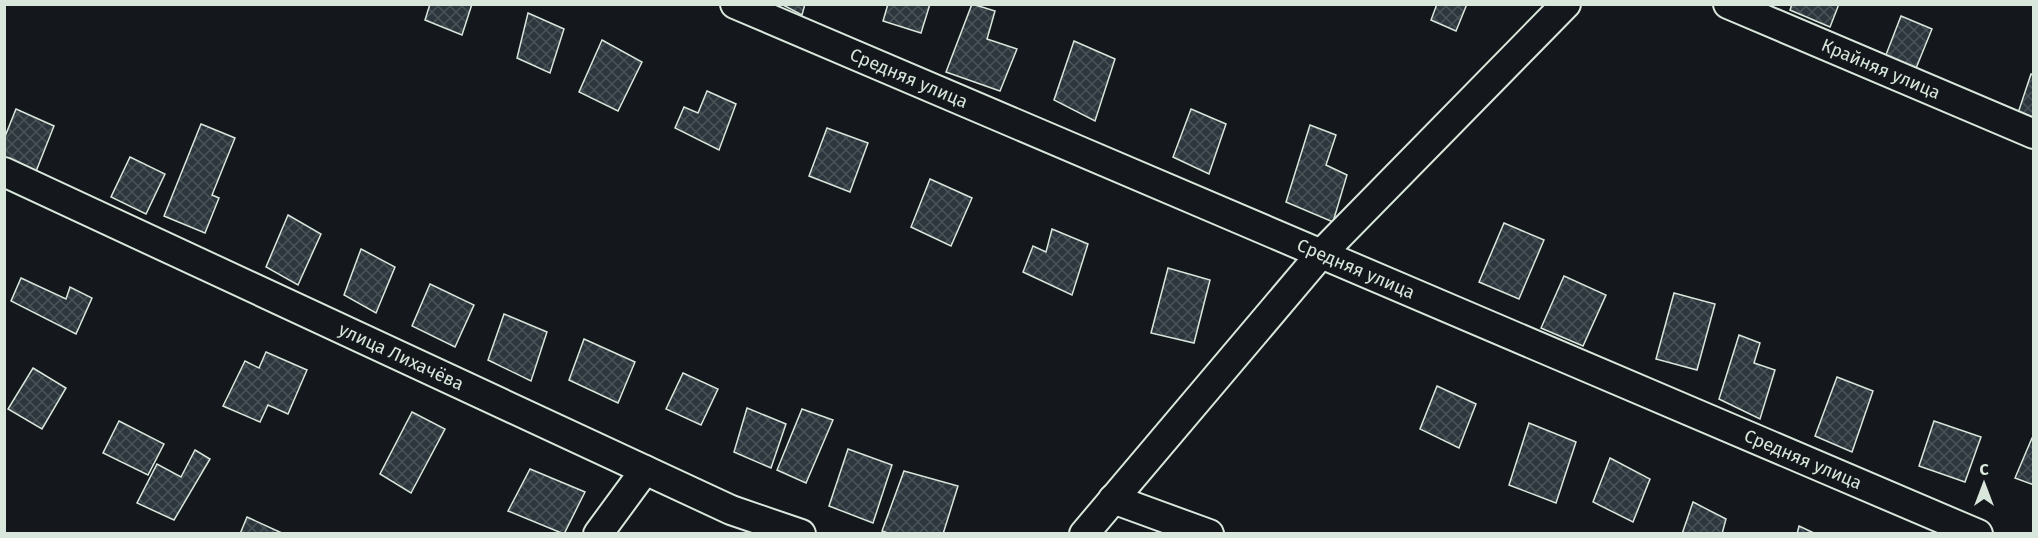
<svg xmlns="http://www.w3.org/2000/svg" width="2038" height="538" viewBox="0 0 2038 538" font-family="'Fira Sans',sans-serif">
  <defs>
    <pattern id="building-cross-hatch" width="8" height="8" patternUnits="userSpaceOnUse" patternTransform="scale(1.5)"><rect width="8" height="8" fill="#2c363c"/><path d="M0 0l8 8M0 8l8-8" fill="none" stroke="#4a5358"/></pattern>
  </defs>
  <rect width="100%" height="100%" fill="#14181c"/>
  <g fill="url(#building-cross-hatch)" stroke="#d8e6dc" stroke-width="1.5">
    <polygon points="430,4 472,4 462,35 425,20"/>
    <polygon points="781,4 805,4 802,15"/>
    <polygon points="888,4 930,4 921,33 883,21"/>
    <polygon points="972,4 995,11 987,39 1017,49 1000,91 946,72"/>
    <polygon points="1437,4 1467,4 1456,31 1431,20"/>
    <polygon points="1792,4 1839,4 1830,27 1790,10"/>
    <polygon points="528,13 564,29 550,73 517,58"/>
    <polygon points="1901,16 1932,29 1912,78 1882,65"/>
    <polygon points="602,40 642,62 618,111 579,92"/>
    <polygon points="1074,41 1115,59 1095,121 1054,100"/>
    <polygon points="2031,74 2034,75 2034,127 2016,119"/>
    <polygon points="707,91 736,104 719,150 675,128 684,107 698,113"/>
    <polygon points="16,109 54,126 35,174 4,160 4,139"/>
    <polygon points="1191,109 1226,124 1209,174 1173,157"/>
    <polygon points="201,124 235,138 212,195 219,198 205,233 164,216"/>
    <polygon points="1310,125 1336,135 1326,165 1347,175 1333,222 1286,202"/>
    <polygon points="827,128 868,143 850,192 809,176"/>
    <polygon points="130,157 165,174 146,214 111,197"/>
    <polygon points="930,179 972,198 951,246 911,227"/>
    <polygon points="288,215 321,234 298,285 266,267"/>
    <polygon points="1504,223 1544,240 1519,299 1479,282"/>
    <polygon points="1052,229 1088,244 1072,295 1023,272 1033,246 1046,252"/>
    <polygon points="361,249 395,267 376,313 344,295"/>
    <polygon points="1168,268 1210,280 1194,343 1151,333"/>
    <polygon points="1564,276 1606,295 1583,346 1541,328"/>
    <polygon points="21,278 66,299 70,287 92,298 76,334 11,301"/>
    <polygon points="430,284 474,305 455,347 412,326"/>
    <polygon points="1674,293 1715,304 1697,370 1656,359"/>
    <polygon points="504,314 547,332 531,381 488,360"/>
    <polygon points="1739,335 1760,343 1754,363 1775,370 1760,419 1719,399"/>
    <polygon points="584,339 635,362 618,403 569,380"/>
    <polygon points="266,352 307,370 288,414 268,405 260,422 223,406 245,361 259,368"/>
    <polygon points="33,368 66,388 42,429 8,409"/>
    <polygon points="683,373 718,389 701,425 666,409"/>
    <polygon points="1837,377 1873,391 1852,452 1815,436"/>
    <polygon points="1437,386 1476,404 1459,448 1420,429"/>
    <polygon points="747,408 786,424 771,468 734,452"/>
    <polygon points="802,409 833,420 806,483 777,470"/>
    <polygon points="412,412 445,429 411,493 380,474"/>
    <polygon points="119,421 164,444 148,475 103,453"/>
    <polygon points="1934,421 1981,437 1965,482 1919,466"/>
    <polygon points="1529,423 1576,442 1556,503 1509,485"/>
    <polygon points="2032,438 2034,438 2034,485 2015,478"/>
    <polygon points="848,449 892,465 873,523 829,506"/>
    <polygon points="195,450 210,459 174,520 137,503 157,464 181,477"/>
    <polygon points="1610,458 1650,479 1633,522 1593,502"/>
    <polygon points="530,469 585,492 564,534 508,511"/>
    <polygon points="904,471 958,486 943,534 891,534 882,531"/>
    <polygon points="1693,502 1726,519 1722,534 1682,534"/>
    <polygon points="247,517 284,534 240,534"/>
    <polygon points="1799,526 1816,534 1797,534"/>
  </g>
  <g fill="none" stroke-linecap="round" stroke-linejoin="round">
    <g stroke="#d8e6dc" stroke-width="32">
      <g id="street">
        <path id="s1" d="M 735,4 L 1978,534"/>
        <path id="s2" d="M 1728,4 L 2034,134"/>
        <path id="s3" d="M 4,172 L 731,510 L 801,534"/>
        <polyline points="1113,499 1209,534"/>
        <polyline points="598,534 645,470"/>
        <polyline points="1084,534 1320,255 1566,4"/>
      </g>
    </g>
    <use href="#street" stroke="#14181c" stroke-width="28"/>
  </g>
  <g text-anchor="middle" stroke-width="4.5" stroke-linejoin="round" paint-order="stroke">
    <g font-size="18" fill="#d8e6dc" stroke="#14181c">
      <text dy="6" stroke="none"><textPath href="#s2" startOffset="166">Крайняя улица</textPath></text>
      <text dy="6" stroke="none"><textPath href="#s1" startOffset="189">Средняя улица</textPath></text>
      <text dy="6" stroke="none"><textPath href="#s1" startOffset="675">Средняя улица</textPath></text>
      <text dy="6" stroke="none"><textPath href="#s3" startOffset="438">улица Лихачёва</textPath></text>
      <text dy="6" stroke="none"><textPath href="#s1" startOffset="1161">Средняя улица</textPath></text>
    </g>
  </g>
  <rect width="2038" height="538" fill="none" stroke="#d8e6dc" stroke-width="12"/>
  <g transform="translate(1984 484)" stroke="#14181c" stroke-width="4.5" paint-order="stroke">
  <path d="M0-4.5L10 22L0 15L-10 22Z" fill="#d8e6dc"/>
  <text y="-9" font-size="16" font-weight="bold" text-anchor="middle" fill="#d8e6dc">С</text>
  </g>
</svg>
